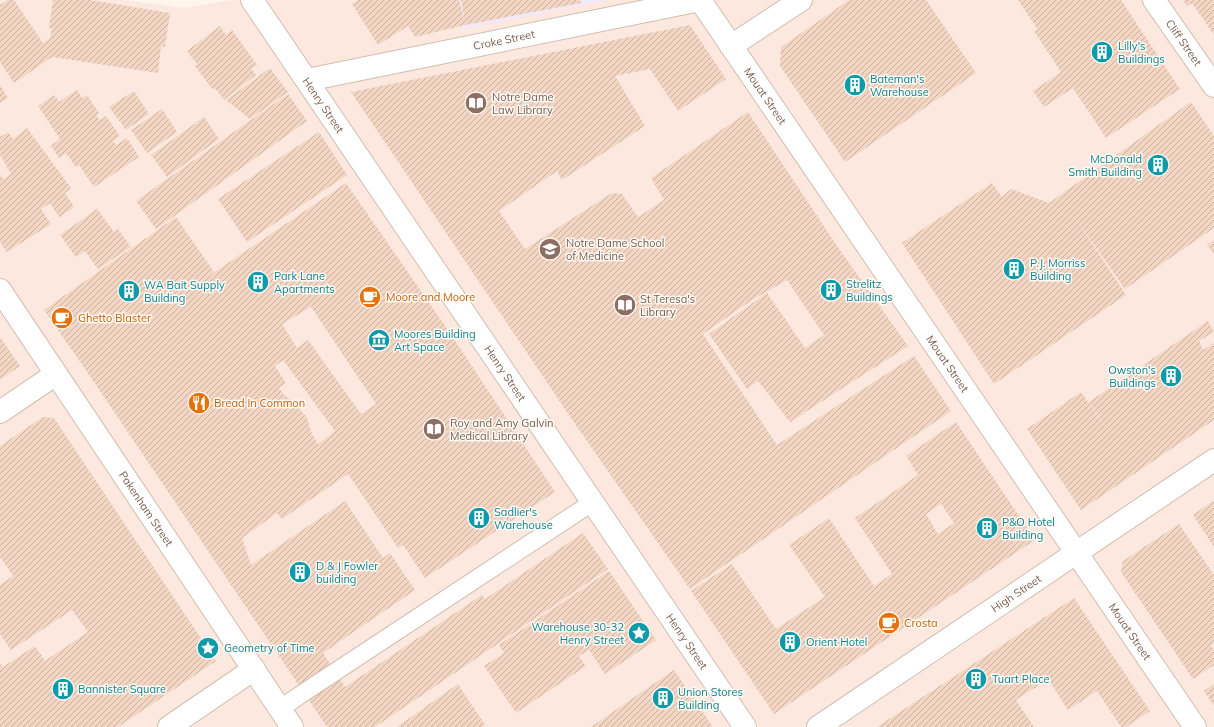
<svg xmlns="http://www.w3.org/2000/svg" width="1214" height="727" viewBox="0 0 1214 727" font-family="Mulish,sans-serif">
  <defs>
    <pattern id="building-hatch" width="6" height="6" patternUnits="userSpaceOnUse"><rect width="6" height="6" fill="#f3d5c3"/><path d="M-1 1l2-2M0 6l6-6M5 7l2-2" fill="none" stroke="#cab0a1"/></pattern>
  </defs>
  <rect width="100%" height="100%" fill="#fdf6ec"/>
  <polygon fill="#fde8e0" points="0,0 122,0 184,8 232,0 1214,0 1214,727 0,727"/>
  <polygon fill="#f3e8fa" points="456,0 607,0 462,29"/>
  <g fill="url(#building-hatch)" fill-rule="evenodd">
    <polygon points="8,0 14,0 43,43 50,38 52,29 49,28 53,0 90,0 170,13 165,47 161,46 158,73 52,57 14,83 0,62 0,5"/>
    <polygon points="358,0 459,0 465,23 461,0 580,0 581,3 465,25 415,37 408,26 378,45 352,4"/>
    <polygon points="849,0 926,0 976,73 845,162 780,66 781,47"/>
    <polygon points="1018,0 1121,0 1180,89 1106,138 1073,88 1044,107 1033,91 1061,72 1034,31 1038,30"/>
    <polygon points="1183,0 1214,0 1214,35 1192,3 1187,6"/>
    <polygon points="690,25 726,79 678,111 650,69 615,76 645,126 562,180 557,171 499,211 525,249 612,193 622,194 638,217 664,200 651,178 748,112 837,246 908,346 790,422 758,381 747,389 709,334 767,293 805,348 824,335 787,280 752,300 703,334 777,445 914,356 951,411 690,589 573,421 351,92"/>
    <polygon points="220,26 226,35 232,30 257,65 251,69 256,75 224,100 215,88 213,90 195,66 197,64 187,51"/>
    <polygon points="270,68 288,92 250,119 226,100"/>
    <polygon points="0,85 8,98 0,103"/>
    <polygon points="77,90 82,98 87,95 99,113 96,115 100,120 106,116 120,136 113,141 116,145 127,138 139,157 94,187 79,165 76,167 66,153 59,158 51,146 60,139 38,106 54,95 59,102"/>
    <polygon points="134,91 149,114 126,130 109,107"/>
    <polygon points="288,94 307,121 156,229 136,201"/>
    <polygon points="1191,102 1214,136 1214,228 1125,289 1076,219 1126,295 994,384 902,243 992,183 1002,197 1011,189 1049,203"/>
    <polygon points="162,109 177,132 147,153 131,130"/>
    <polygon points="204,117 219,139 167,177 151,155"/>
    <polygon points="27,128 71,188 65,193 74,207 59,217 50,203 41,209 51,224 7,252 0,242 0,174 3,179 11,174 0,155 0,137 8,132 13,139"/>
    <polygon points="319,132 347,175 247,242 218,199"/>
    <path d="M 346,183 L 450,333 L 555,492 L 425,578 L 403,545 L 398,548 L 348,474 L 282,519 L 277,513 L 242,538 L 251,565 L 345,501 L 383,558 L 390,553 L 415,590 L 323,653 L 345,687 L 482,595 L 485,599 L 583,533 L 608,569 L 375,727 L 327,727 L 81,363 L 44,310 L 176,217 L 214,272 L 181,295 ZM 311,307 L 376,404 L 361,414 L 308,340 L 297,348 L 282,324 ZM 283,360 L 335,431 L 318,444 L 312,434 L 307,418 L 296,404 L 283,394 L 279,388 L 286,383 L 275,366 Z"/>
    <polygon points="97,209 114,232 118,229 131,247 98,269 85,251 76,257 60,235"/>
    <polygon points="1214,240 1214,254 1207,245"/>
    <polygon points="1208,321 1214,332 1199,341 1203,350 1214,343 1214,420 1081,510 1027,429 1081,392 1112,436 1089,402"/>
    <polygon points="0,337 20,366 0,380"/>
    <polygon points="43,417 54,418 216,661 118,727 0,727 0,663 3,667 35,646 45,661 88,632 72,610 11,650 0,634 0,585 13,576 0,557 0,446"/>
    <path d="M 956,422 L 1035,540 L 774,714 L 691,591 L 732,564 L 776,629 L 825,597 L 789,545 L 829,518 L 874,586 L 892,574 L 855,518 L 918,475 L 906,456 ZM 941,504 L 954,523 L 938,534 L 926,514 Z"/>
    <polygon points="1214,500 1214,547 1193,515"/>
    <polygon points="1179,524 1214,575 1214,643 1211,645 1214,650 1214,665 1193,679 1121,572 1123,561"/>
    <polygon points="609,571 656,640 605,674 589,650 579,656 586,666 516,713 484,666 504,653 499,645"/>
    <polygon points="1074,598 1150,711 1126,727 1121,727 1097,691 1068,710 1048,679 1016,700 1034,727 877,727"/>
    <polygon points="674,670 713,727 591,727"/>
    <polygon points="458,684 485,725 482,727 397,727"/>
    <polygon points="1214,684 1214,706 1204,691"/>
  </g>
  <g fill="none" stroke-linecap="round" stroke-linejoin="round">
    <g stroke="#d1beb0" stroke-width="19">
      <polyline id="service" points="280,709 300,695 593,502"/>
    </g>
    <g stroke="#d1beb0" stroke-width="24">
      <g id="minor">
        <path id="s1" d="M 252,0 L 745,727"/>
        <path id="s2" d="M 700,0 L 1195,727"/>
        <polyline points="731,46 801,0"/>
        <path id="s3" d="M 307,80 L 700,0"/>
        <path id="s4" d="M 0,290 L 292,727"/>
        <polyline points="0,412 56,374"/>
        <polyline points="169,727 254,669"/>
        <path id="s5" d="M 818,727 L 1214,460"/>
      </g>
    </g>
    <g stroke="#d1beb0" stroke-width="24">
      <g id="tertiary">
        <path id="s6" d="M 1154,0 L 1214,86"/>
      </g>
    </g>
    <use href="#service" stroke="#fff" stroke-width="17"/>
    <use href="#minor" stroke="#fff" stroke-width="22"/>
    <use href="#tertiary" stroke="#fff" stroke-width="22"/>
  </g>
  <defs>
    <g id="building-disc" transform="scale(1.15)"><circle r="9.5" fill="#0f9aa8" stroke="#fffaf3"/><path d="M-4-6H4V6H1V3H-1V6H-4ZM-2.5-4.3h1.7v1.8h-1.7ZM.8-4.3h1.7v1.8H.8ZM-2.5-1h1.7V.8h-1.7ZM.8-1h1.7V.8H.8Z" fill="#fff"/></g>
    <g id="library-disc" transform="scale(1.15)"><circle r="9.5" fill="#8d6e63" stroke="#fffaf3"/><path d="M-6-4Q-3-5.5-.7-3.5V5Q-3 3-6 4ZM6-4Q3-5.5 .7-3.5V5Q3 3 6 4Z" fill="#fff"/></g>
    <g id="university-disc" transform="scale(1.15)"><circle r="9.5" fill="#8d6e63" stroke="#fffaf3"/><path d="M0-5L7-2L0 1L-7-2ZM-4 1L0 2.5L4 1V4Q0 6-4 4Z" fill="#fff"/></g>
    <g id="cafe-disc" transform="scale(1.15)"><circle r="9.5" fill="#e8710a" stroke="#fffaf3"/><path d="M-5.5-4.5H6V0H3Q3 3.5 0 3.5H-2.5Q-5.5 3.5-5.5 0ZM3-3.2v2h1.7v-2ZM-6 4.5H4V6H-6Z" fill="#fff"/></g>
    <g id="museum-disc" transform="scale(1.15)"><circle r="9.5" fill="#0f9aa8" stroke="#fffaf3"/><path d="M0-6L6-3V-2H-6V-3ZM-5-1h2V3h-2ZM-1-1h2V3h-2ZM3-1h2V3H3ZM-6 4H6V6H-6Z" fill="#fff"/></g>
    <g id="restaurant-disc" transform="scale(1.15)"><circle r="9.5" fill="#e8710a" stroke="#fffaf3"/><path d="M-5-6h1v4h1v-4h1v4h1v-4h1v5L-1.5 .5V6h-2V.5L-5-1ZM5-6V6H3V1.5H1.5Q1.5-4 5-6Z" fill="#fff"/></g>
    <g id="sight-disc" transform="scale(1.15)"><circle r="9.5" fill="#0f9aa8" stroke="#fffaf3"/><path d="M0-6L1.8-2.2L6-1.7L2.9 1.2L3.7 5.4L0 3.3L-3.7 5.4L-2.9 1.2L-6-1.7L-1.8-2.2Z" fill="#fff"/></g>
  </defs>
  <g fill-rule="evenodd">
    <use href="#building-disc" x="1102" y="52"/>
    <use href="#building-disc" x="855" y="85"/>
    <use href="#library-disc" x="476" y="103"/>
    <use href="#building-disc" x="1158" y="165"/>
    <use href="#university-disc" x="550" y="249"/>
    <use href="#building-disc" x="1014" y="269"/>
    <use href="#building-disc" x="258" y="282"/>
    <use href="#building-disc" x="831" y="290"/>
    <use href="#building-disc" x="129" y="291"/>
    <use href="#cafe-disc" x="370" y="297"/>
    <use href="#library-disc" x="625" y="305"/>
    <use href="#cafe-disc" x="62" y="318"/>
    <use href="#museum-disc" x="379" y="340"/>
    <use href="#building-disc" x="1171" y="376"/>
    <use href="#restaurant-disc" x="199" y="403"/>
    <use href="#library-disc" x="434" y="429"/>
    <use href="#building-disc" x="479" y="518"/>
    <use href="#building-disc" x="987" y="528"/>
    <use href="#building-disc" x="300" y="572"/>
    <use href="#cafe-disc" x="889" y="623"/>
    <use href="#sight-disc" x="639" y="633"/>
    <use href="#building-disc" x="790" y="642"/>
    <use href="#sight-disc" x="208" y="648"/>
    <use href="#building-disc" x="976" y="679"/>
    <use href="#building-disc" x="63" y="689"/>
    <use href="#building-disc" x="663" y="698"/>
  </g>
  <g text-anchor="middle" stroke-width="3" stroke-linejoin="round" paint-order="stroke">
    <g font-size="11" fill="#7a5c4d" stroke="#fffaf3">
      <text dy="4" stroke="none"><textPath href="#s3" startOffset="201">Croke Street</textPath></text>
      <text dy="4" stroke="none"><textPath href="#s6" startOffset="52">Cliff Street</textPath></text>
      <text dy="4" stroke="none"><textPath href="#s2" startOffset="116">Mouat Street</textPath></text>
      <text dy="4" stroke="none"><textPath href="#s1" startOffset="127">Henry Street</textPath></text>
      <text dy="4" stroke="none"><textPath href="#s2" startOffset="440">Mouat Street</textPath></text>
      <text dy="4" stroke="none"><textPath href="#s1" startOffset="451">Henry Street</textPath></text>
      <text dy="4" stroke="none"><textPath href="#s4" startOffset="263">Pakenham Street</textPath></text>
      <text dy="4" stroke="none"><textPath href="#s5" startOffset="239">High Street</textPath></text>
      <text dy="4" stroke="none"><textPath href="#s2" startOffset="764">Mouat Street</textPath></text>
      <text dy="4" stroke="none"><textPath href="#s1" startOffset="775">Henry Street</textPath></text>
    </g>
    <g font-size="11" fill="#0d838f" stroke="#fffaf3" text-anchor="start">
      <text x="1118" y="50">Lilly's<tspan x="1118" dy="13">Buildings</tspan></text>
      <text x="870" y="83">Bateman's<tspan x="870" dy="13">Warehouse</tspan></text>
      <text x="1142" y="163" text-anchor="end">McDonald<tspan x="1142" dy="13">Smith Building</tspan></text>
      <text x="1030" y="267">P.J. Morriss<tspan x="1030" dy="13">Building</tspan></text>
      <text x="274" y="280">Park Lane<tspan x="274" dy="13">Apartments</tspan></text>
      <text x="846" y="288">Strelitz<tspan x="846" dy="13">Buildings</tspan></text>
      <text x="144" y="289">WA Bait Supply<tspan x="144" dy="13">Building</tspan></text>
      <text x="394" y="338">Moores Building<tspan x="394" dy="13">Art Space</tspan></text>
      <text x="1156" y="374" text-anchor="end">Owston's<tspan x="1156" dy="13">Buildings</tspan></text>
      <text x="494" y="516">Sadlier's<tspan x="494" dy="13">Warehouse</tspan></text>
      <text x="1002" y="526">P&amp;O Hotel<tspan x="1002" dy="13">Building</tspan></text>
      <text x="316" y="570">D &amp; J Fowler<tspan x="316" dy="13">building</tspan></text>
      <text x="624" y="631" text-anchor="end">Warehouse 30-32<tspan x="624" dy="13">Henry Street</tspan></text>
      <text x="806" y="646">Orient Hotel</text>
      <text x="224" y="652">Geometry of Time</text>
      <text x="992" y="683">Tuart Place</text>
      <text x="78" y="693">Bannister Square</text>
      <text x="678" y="696">Union Stores<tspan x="678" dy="13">Building</tspan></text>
    </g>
    <g font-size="11" fill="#785e54" stroke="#fffaf3" text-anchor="start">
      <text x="492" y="101">Notre Dame<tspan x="492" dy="13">Law Library</tspan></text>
      <text x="566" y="247">Notre Dame School<tspan x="566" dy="13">of Medicine</tspan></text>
      <text x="640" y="303">St Teresa's<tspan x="640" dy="13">Library</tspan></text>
      <text x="450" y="427">Roy and Amy Galvin<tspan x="450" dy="13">Medical Library</tspan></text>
    </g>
    <g font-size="11" fill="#c56008" stroke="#fffaf3" text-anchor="start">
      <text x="386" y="301">Moore and Moore</text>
      <text x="78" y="322">Ghetto Blaster</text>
      <text x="214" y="407">Bread In Common</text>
      <text x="904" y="627">Crosta</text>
    </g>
  </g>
</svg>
